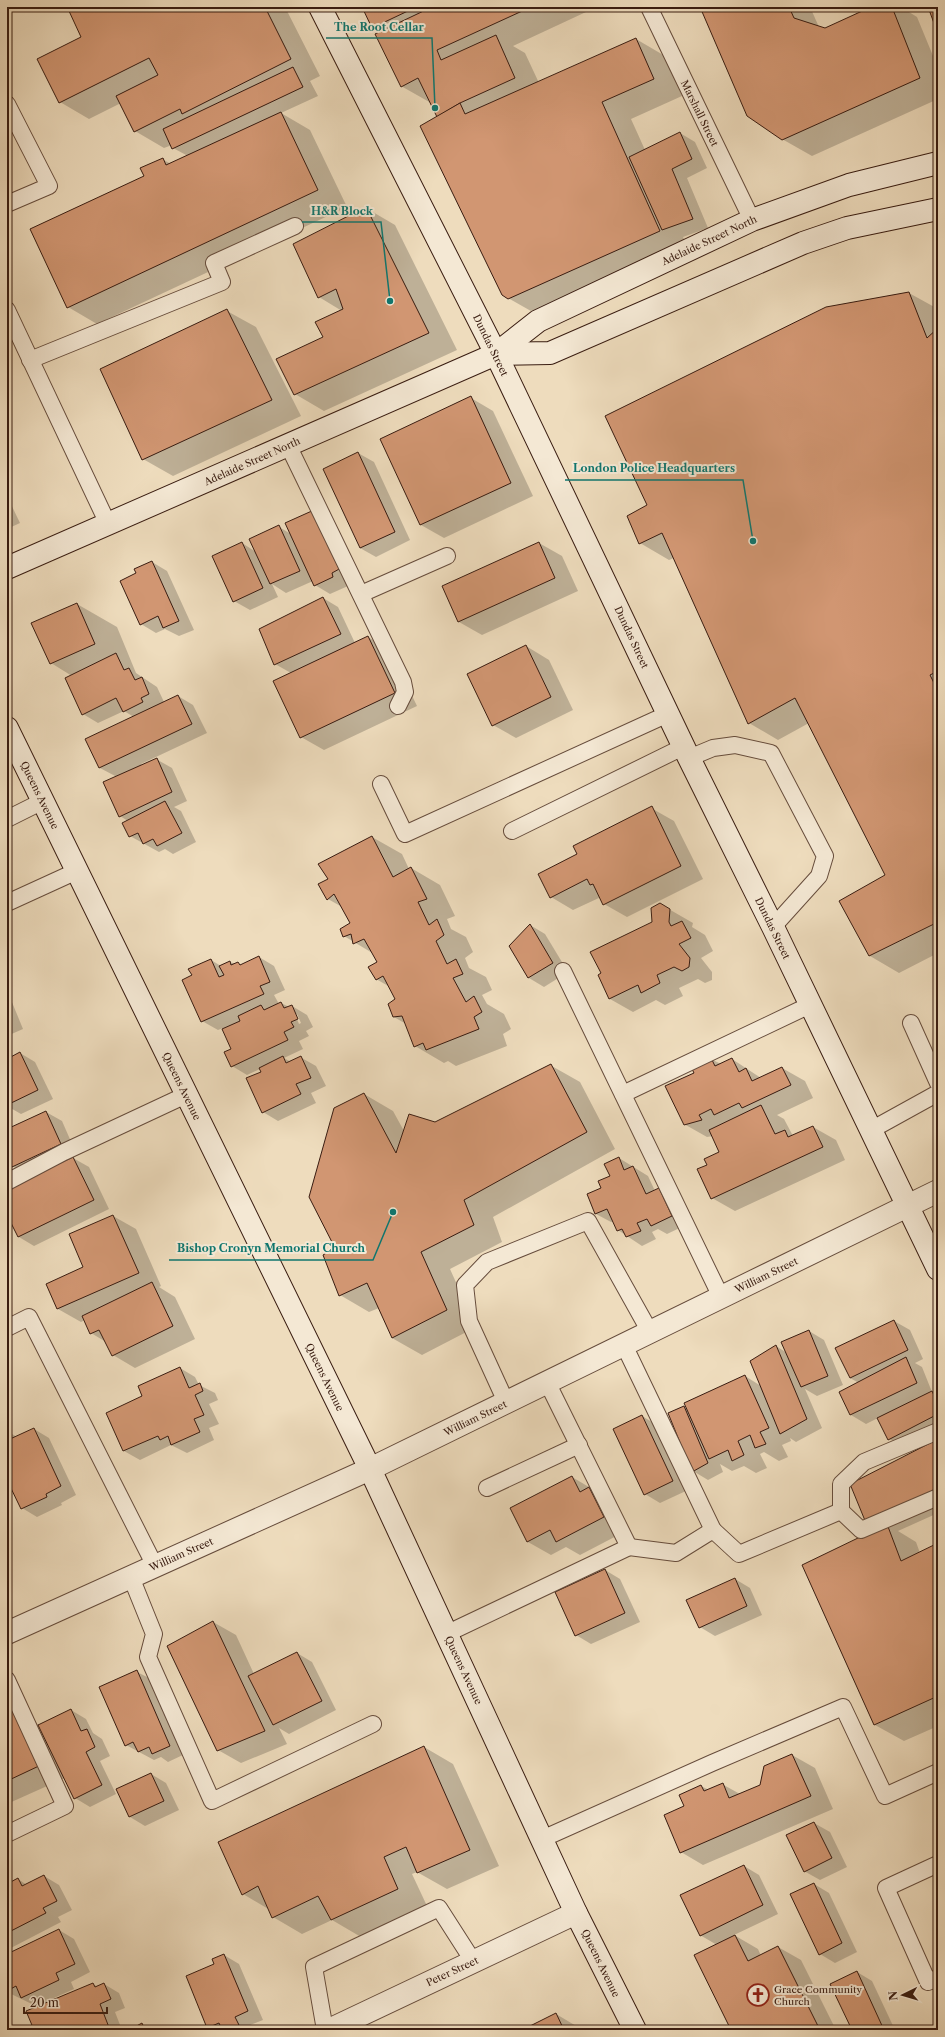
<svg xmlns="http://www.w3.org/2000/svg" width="945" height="2037" viewBox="0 0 945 2037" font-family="'Libre Caslon Text',serif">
  <rect width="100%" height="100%" fill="#eedcbd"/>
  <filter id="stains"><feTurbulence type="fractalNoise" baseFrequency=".005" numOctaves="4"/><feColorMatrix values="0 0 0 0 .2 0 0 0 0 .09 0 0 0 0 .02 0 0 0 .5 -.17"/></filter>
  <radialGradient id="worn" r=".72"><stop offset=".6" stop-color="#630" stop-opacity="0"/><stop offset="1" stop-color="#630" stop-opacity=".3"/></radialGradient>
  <g fill="#0003" fill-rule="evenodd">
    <polygon points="79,7 285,7 320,76 310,81 318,96 281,113 310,130 347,207 97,324 68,307 145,177 162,159 171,164 188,156 173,148 172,145 164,148 135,131 121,103 89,119 60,102 83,37"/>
    <polygon points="363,7 584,7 586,12 513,46 525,53 539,83 636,39 665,56 682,96 631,119 645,150 680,133 695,142 707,168 687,178 708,228 683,237 688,248 538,315 508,298 438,118 431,103 401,86 381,32 373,27"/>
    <polygon points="701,7 810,7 819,27 825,29 873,7 901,7 917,17 938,68 938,99 812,156 782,139"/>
    <polygon points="366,208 395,225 457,350 324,411 295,394 324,337 342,311 319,297"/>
    <polygon points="909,293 938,309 938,953 899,973 870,956 841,901 887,875 809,723 778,740 749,723 674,558 669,560 640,543 649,506"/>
    <polygon points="227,311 256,327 301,416 173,476 143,459"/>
    <polygon points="471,398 493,411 533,496 444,538 421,525 382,439"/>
    <polygon points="358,453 374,462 410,540 376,557 360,548"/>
    <polygon points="7,496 20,523 7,529"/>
    <polygon points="313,511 348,586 330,594 315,585 313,581 286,593 272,584 278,597 250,610 234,601 242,543 256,552 279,527 291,534"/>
    <polygon points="539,543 562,556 578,591 482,635 459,622"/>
    <polygon points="152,562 167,571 194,630 179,636 165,629 156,633 141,624 137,574"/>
    <polygon points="323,598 338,607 355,643 368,637 390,650 417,706 324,750 301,737 291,673 275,664"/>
    <polygon points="77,604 117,627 136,673 157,687 164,702 178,696 193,705 207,733 141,764 142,766 156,759 172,768 187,801 174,807 181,811 196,842 173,854 165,849 159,852 130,836 128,821 120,816 117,777 100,768 87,740 134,717 124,711 98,723 83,714 72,676 51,663"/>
    <polygon points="526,646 549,660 573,710 516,738 493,725"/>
    <polygon points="651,808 674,821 703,879 627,917 604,904 601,897 573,910 551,897 579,855"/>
    <polygon points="372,837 402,854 409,869 411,868 440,885 455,916 447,919 451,929 466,937 473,952 465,958 469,968 486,977 492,990 482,995 487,1004 504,1014 511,1029 503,1034 507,1046 456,1066 448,1061 444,1063 415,1046 406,1024 394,1017 397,999 390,987 376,979 378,962 374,954 344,936 352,923 342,907 328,899 329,879"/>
    <polygon points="660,904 693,923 692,927 705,935 713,951 701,958 712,972 712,980 705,983 698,979 679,988 683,996 665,1005 656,1000 633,1012 610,999 599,975 653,922"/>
    <polygon points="530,925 545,934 568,972 544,987 529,978 510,946"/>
    <path d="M 259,957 L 274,966 L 285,990 L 274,995 L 279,1004 L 281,1003 L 289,1007 L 292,1006 L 307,1015 L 313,1027 L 306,1031 L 309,1036 L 299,1041 L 303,1049 L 284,1058 L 291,1062 L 300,1057 L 316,1066 L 326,1086 L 311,1093 L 316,1103 L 278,1121 L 263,1112 L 260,1069 L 247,1075 L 232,1066 L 233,1050 L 223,1028 L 218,1030 L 202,1021 L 193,976 L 211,960 L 221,966 L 229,962 L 242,965 ZM 295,1014 L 297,1014 L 301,1023 L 299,1024 Z"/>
    <polygon points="7,990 23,1029 7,1036"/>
    <polygon points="20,1053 35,1062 53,1099 21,1114 7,1106 7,1060"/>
    <polygon points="711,1059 721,1064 732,1059 761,1078 782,1068 805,1081 813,1098 777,1115 784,1119 793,1136 813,1127 836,1140 845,1160 735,1211 712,1198 720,1153 713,1136 707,1137 684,1124 695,1073"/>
    <polygon points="550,1065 580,1082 615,1149 493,1217 502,1242 450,1269 476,1327 422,1355 392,1338 379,1308 369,1312 340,1295 336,1248 364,1094 393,1111 404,1131 435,1123"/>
    <polygon points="46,1112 62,1121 76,1153 28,1175 12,1166 7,1154 7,1130"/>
    <polygon points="73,1158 89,1167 109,1209 34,1246 19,1237 7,1213"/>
    <polygon points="619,1158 648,1176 655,1191 659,1189 674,1198 686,1225 667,1234 658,1229 652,1232 656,1239 642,1246 618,1230 614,1221 611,1222 596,1214 602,1188 611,1176"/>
    <polygon points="113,1216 136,1229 161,1286 159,1287 175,1297 195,1339 135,1368 113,1355 106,1342 91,1333 85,1320 81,1322 58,1309 47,1284 84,1268"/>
    <polygon points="894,1321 910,1330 923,1359 915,1363 922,1367 932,1392 938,1396 938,1431 905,1448 889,1439 878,1418 866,1424 851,1415 841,1392 859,1383 850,1378"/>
    <polygon points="809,1331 824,1340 843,1385 817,1396 805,1389 822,1428 796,1442 790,1438 791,1441 782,1445 788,1457 779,1461 764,1452 760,1454 767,1468 756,1473 744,1466 732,1471 720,1464 723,1472 708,1480 693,1471 683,1407 688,1409 745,1376 761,1386 776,1346 787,1353"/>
    <polygon points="180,1368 195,1377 199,1385 215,1393 218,1400 209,1404 219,1424 209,1428 214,1440 187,1453 171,1445 140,1460 124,1451 107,1414 144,1397"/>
    <polygon points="642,1416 657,1425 688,1490 660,1503 645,1494"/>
    <polygon points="34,1429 49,1438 76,1495 61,1503 62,1505 37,1517 22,1508 7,1477 7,1431 17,1437"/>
    <polygon points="938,1440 938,1513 898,1531 916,1542 920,1553 938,1544 938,1726 904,1741 875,1725 803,1565 879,1529"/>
    <polygon points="572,1477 594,1490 626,1531 580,1555 566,1547 551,1555 528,1542 511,1508"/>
    <polygon points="605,1570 620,1579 640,1622 591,1644 576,1635"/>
    <polygon points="735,1579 750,1588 762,1615 715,1636 700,1627"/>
    <polygon points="213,1622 236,1635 254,1674 297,1653 312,1662 336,1710 289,1734 279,1728 287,1744 241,1763 218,1750"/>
    <polygon points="137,1672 153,1680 185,1754 168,1762 161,1757 154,1760 126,1745"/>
    <polygon points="15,1710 39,1725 71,1710 86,1719 93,1733 102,1739 110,1756 100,1761 116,1794 90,1807 75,1798 65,1778 7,1804 7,1714"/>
    <polygon points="424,1747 453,1764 499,1866 447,1889 417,1872 412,1874 427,1906 361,1937 332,1920 302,1934 273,1917 270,1910 243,1894"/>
    <polygon points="792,1755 815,1768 833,1809 703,1865 681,1852 685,1807 701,1786 709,1790 722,1784 740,1794 761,1785 765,1767"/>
    <polygon points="151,1774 166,1783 179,1810 145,1826 130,1817 117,1789"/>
    <polygon points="814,1823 830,1832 847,1867 820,1880 804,1871"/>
    <polygon points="744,1866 759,1875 778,1914 734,1935 758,1949 761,1956 778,1947 801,1960 836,2030 732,2030 717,1945 700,1935"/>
    <polygon points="44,1876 59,1885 72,1910 58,1917 61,1922 7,1950 7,1885 18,1879 27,1885"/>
    <polygon points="814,1884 829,1893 857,1952 835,1963 820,1954"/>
    <polygon points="59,1930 74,1939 90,1972 71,1982 74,1989 54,1998 55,2000 93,1984 98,1987 104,1984 119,1993 125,2008 115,2012 122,2030 35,2030 38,2007 7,1992 7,1955"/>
    <polygon points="224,1955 239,1964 263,2020 250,2025 252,2030 213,2030 208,2027 215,1965"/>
    <polygon points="857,1972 872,1981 895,2030 853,2030"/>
    <polygon points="556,2014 583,2030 525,2030"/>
    <polygon points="142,2025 152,2030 131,2030"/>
  </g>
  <g fill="#d19672" stroke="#391c11">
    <polygon points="77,7 265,7 291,59 182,114 180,109 134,132 116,96 158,75 149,58 59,103 37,59 81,37 69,11"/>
    <polygon points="362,7 409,7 410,10 372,28"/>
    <polygon points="432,7 531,7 437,50 441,60 496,35 515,78 460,103 437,117 418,78 401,87 375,34"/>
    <polygon points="700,7 789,7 794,18 825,28 871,7 892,7 920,78 782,140 747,116"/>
    <polygon points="928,7 938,7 938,34"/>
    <polygon points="636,38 654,79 602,102 660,231 508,299 502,295 420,126 460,103 465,114"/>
    <polygon points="293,67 303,87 172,149 163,129"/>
    <polygon points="281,112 318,190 67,308 30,229 144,176 140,168 163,158 166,165"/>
    <polygon points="680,132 692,159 672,169 693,219 662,230 629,157"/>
    <polygon points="366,207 429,333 294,395 276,359 323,337 315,322 343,309 336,289 318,298 293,244"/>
    <polygon points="909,292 927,338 938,328 938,671 930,675 938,691 938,922 869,956 839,901 885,875 795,698 748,724 662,533 639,544 627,516 647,505 605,416 826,307"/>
    <polygon points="227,309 272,400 142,460 100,369"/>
    <polygon points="471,396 511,483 420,525 380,439"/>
    <polygon points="358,452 395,532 360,548 323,469"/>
    <polygon points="314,510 341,568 332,573 333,577 314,586 285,523"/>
    <polygon points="279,525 300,571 270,584 249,539"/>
    <polygon points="242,542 263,588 233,602 212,556"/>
    <polygon points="539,542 555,578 458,622 442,586"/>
    <polygon points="152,561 179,621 163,628 158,616 140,625 120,581 136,573 134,569"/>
    <polygon points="323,597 341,634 274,665 259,629"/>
    <polygon points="77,603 95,644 50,664 31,623"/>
    <polygon points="368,636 395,693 300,738 273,681"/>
    <polygon points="526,645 551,697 492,726 467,674"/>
    <polygon points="116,653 124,670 129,668 135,680 142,677 149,694 141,698 143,702 123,712 116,698 82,715 65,678"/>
    <polygon points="178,695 192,724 99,768 85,739"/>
    <polygon points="157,758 172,792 119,817 103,782"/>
    <polygon points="165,801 182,833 157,846 153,839 143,844 138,833 129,837 122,823"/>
    <polygon points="652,806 681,866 603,905 593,884 590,885 587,879 550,898 538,874 577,854 573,846"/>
    <polygon points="372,836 393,877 411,867 427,899 418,902 429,925 437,919 444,935 436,941 447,964 456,959 463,974 453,978 466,1002 474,996 482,1012 474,1017 479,1029 426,1050 423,1043 414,1047 402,1016 393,1017 388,1004 395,999 383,976 376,980 368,967 377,962 364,939 353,944 351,934 343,937 340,929 350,923 334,894 327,900 318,884 328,879 318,864"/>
    <polygon points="660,903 670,909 669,922 671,926 682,921 691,938 679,944 690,958 689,967 682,971 674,967 657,975 660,983 641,993 638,985 609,999 598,975 601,973 590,952 652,922 651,908"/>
    <polygon points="530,924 553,963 528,978 509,946"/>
    <polygon points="259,956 270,982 260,986 264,994 201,1022 182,980 192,975 188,969 211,959 219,977 224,975 219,966 230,961 231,965 238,962 240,965"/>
    <polygon points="281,1002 284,1008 292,1005 298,1019 291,1022 294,1027 284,1032 288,1040 231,1067 224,1052 231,1049 222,1029 240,1021 238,1016 261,1005 264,1010"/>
    <polygon points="20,1052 38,1090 7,1105 7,1059"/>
    <polygon points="283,1056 286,1063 301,1056 311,1078 296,1084 301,1094 262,1113 246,1078 261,1072 259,1068"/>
    <polygon points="711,1058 715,1066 732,1058 739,1072 746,1068 752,1081 782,1067 791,1085 742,1108 739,1103 714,1115 711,1109 699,1115 702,1120 684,1125 665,1086 694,1073 691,1067"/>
    <polygon points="551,1064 587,1132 464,1200 474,1225 421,1252 447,1310 392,1338 367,1283 339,1296 323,1255 335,1248 309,1197 334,1108 364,1093 396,1153 409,1114 435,1122"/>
    <polygon points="761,1105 775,1134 785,1130 788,1137 813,1126 823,1147 711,1199 697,1169 707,1165 704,1159 719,1152 709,1130"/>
    <polygon points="46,1111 61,1144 12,1167 7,1157 7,1129"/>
    <polygon points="73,1157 94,1200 18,1237 7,1215 7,1189"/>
    <polygon points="619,1157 624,1170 633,1166 646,1194 659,1188 672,1216 651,1226 647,1219 637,1223 641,1231 626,1237 622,1229 617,1231 607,1209 595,1214 587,1194 601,1188 598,1181 610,1176 604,1164"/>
    <polygon points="113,1215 139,1273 57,1309 46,1284 83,1267 69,1234"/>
    <polygon points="152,1282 173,1326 112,1356 99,1330 90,1334 82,1316"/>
    <polygon points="894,1320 908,1350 850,1378 835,1348"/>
    <polygon points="809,1330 828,1376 801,1387 781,1342"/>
    <polygon points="776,1345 807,1419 780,1434 750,1361"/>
    <polygon points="906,1357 917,1383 850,1415 839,1392"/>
    <polygon points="180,1367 189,1388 200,1383 203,1391 195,1395 204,1415 194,1419 200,1432 171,1445 168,1436 160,1440 158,1436 123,1451 106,1413 142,1396 138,1386"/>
    <polygon points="745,1375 769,1428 760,1432 766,1444 755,1448 750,1435 738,1441 744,1455 732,1461 728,1450 709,1459 684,1403"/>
    <polygon points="932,1391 938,1404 938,1414 888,1440 877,1418"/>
    <polygon points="684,1406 708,1463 692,1472 668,1413"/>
    <polygon points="642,1415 673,1481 644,1495 613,1429"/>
    <polygon points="34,1428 61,1486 46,1494 47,1497 21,1509 7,1480 7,1433 10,1439"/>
    <polygon points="938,1439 938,1489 866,1523 850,1484"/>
    <polygon points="572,1476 580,1492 589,1487 604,1517 556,1542 550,1530 527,1542 510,1508"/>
    <polygon points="887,1524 901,1561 938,1543 938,1696 874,1725 802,1565"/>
    <polygon points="605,1569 625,1613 575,1636 555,1592"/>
    <polygon points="735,1578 747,1606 699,1628 686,1600"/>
    <polygon points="213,1621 265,1731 217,1751 167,1646"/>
    <polygon points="297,1652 322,1701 273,1725 248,1676"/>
    <polygon points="137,1670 170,1746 152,1754 149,1747 138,1752 133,1742 125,1746 99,1687"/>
    <polygon points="15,1709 41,1765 7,1781 7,1713"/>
    <polygon points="71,1709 81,1731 87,1729 95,1747 86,1752 102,1785 74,1799 38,1725"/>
    <polygon points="424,1746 470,1850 417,1873 406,1847 384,1857 398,1889 331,1920 318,1896 272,1918 258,1886 242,1895 218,1842"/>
    <polygon points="792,1754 811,1796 680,1853 664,1815 684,1806 679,1795 701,1785 704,1791 723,1783 729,1798 760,1785 764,1766"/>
    <polygon points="151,1773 164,1801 129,1817 116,1789"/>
    <polygon points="814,1822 832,1858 804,1872 786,1835"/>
    <polygon points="744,1865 763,1905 700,1936 680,1895"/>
    <polygon points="44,1875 57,1901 43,1908 46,1913 7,1933 7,1884 18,1878 22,1886"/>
    <polygon points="814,1883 842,1943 819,1955 790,1894"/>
    <polygon points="59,1929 75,1964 56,1973 59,1980 21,1998 16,1986 7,1991 7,1954"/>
    <polygon points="735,1935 748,1961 778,1946 820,2030 731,2030 694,1955"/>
    <polygon points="224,1954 248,2011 235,2017 239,2025 227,2030 222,2030 219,2023 207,2028 186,1976 214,1964 212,1959"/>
    <polygon points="857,1971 884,2030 852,2030 830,1984"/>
    <polygon points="93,1983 95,1987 104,1983 111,1999 100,2004 110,2030 34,2030 26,2011"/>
    <polygon points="556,2013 564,2030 522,2030"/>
    <polygon points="142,2023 145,2030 129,2030"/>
  </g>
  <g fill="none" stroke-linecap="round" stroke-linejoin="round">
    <g stroke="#664c3c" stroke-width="18">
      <g id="service">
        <polyline points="649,7 752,220"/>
        <polyline points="7,104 49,186 7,204"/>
        <polyline points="7,310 108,524"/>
        <polyline points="30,360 222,282 214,263 295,226"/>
        <polyline points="288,445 403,682 405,692 398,706"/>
        <polyline points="361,594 447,556"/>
        <polyline points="689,758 713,748 735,745 771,753 825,856 819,876 773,927"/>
        <polyline points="381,784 405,834 668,714"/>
        <polyline points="7,819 43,801"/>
        <polyline points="512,831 683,747"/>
        <polyline points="7,903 77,871"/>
        <polyline points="563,971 721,1297"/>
        <polyline points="911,1023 938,1083"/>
        <polyline points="623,1094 810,1005"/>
        <polyline points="871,1130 938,1093"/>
        <polyline points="7,1182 64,1152 186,1095"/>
        <polyline points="7,1328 29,1317 155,1566"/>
        <polyline points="624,1345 713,1530"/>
        <polyline points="506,1402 469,1321 465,1285 487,1262 588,1221 650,1332"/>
        <polyline points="938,1431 864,1462 841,1484 841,1511 861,1530 938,1497"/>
        <polyline points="487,1488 579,1445"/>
        <polyline points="629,1547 676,1553 713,1530 739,1554 841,1511"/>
        <polyline points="131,1577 154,1634 148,1657 212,1801 373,1724"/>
        <polyline points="448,1633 629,1547 547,1382"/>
        <polyline points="7,1680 65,1806 7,1834"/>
        <polyline points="542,1839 712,1763 843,1707 885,1796 938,1772"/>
        <polyline points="938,1864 886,1888 928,1982 938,1978"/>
        <polyline points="325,2030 314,1967 439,1908 473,1961"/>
      </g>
    </g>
    <g stroke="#664c3c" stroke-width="24">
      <g id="minor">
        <polyline points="7,1633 370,1469 938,1191"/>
        <polyline points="329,2030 576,1913"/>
      </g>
    </g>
    <g stroke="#391c11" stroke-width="24">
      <g id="secondary">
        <polyline points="320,7 496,354 689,758 773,927 938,1269"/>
        <polyline points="496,354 550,353 803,243 847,228 938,209"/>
        <polyline points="7,568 496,354 538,321 752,220 849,185 938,163"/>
        <polyline points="7,728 370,1469 576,1913 635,2030"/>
      </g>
    </g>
    <use href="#service" stroke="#f4e8d4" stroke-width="16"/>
    <use href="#minor" stroke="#f4e8d4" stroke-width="22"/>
    <use href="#secondary" stroke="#f4e8d4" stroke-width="22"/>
  </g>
  <defs>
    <g id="church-ring" transform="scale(1.15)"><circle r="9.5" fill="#f4e8d4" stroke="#8f2418" stroke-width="1.5"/><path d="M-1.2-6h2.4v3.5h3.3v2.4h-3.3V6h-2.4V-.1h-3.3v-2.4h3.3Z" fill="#8f2418"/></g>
  </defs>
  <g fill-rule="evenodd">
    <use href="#church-ring" x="758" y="1995"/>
  </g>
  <g text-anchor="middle" stroke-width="4" stroke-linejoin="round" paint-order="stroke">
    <g font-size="10" fill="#391c11" stroke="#f4e8d4">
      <text transform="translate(700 113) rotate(64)" y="4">Marshall Street</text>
      <text transform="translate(709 240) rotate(-25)" y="4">Adelaide Street North</text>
      <text transform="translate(491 345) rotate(64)" y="4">Dundas Street</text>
      <text transform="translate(252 461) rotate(-24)" y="4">Adelaide Street North</text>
      <text transform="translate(632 637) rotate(65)" y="4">Dundas Street</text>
      <text transform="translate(40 795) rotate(64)" y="4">Queens Avenue</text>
      <text transform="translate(773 928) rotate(64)" y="4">Dundas Street</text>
      <text transform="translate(182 1086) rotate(64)" y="4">Queens Avenue</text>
      <text transform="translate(766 1275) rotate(-26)" y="4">William Street</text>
      <text transform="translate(325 1377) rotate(64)" y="4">Queens Avenue</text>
      <text transform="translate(475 1418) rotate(-26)" y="4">William Street</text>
      <text transform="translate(181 1554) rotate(-24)" y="4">William Street</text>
      <text transform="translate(464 1670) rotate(65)" y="4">Queens Avenue</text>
      <text transform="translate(601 1963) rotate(64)" y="4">Queens Avenue</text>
      <text transform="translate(452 1971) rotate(-25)" y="4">Peter Street</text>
    </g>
    <g font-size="10" fill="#391c11" stroke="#f4e8d4" text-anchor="start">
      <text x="774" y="1993">Grace Community<tspan x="774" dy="12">Church</tspan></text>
    </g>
  </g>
  <path fill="none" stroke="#0f766e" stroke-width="1.5" d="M435 108L432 38H326M390 301L381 222H302M753 541L743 480H565M393 1212L373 1260H169"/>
  <g fill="#0f766e" stroke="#f4e8d4" stroke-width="1.5">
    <circle cx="435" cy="108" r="4"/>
    <circle cx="390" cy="301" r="4"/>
    <circle cx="753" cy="541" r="4"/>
    <circle cx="393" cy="1212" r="4"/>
  </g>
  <g font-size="11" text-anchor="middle" font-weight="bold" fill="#0f766e" stroke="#f4e8d4" stroke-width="4" stroke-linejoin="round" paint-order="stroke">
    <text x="379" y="31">The Root Cellar</text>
    <text x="342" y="215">H&amp;R Block</text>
    <text x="654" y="472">London Police Headquarters</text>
    <text x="271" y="1252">Bishop Cronyn Memorial Church</text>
  </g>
  <rect width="945" height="2037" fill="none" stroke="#eedcbd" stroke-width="24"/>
  <rect x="8" y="8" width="929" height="2021" fill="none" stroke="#391c11" stroke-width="2"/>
  <rect x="12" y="12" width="921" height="2013" fill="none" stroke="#391c11"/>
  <g transform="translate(903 1995) rotate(265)" stroke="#f4e8d4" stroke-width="3" paint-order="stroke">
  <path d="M0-3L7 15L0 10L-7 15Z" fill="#391c11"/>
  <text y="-6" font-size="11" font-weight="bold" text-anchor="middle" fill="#391c11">N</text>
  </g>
  <path d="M24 2007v6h83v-6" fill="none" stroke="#391c11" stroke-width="2"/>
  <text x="30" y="2007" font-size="12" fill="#391c11" stroke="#f4e8d4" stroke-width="3" paint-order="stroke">20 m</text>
  <rect width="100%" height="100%" filter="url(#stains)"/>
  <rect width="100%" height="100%" fill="url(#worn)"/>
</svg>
